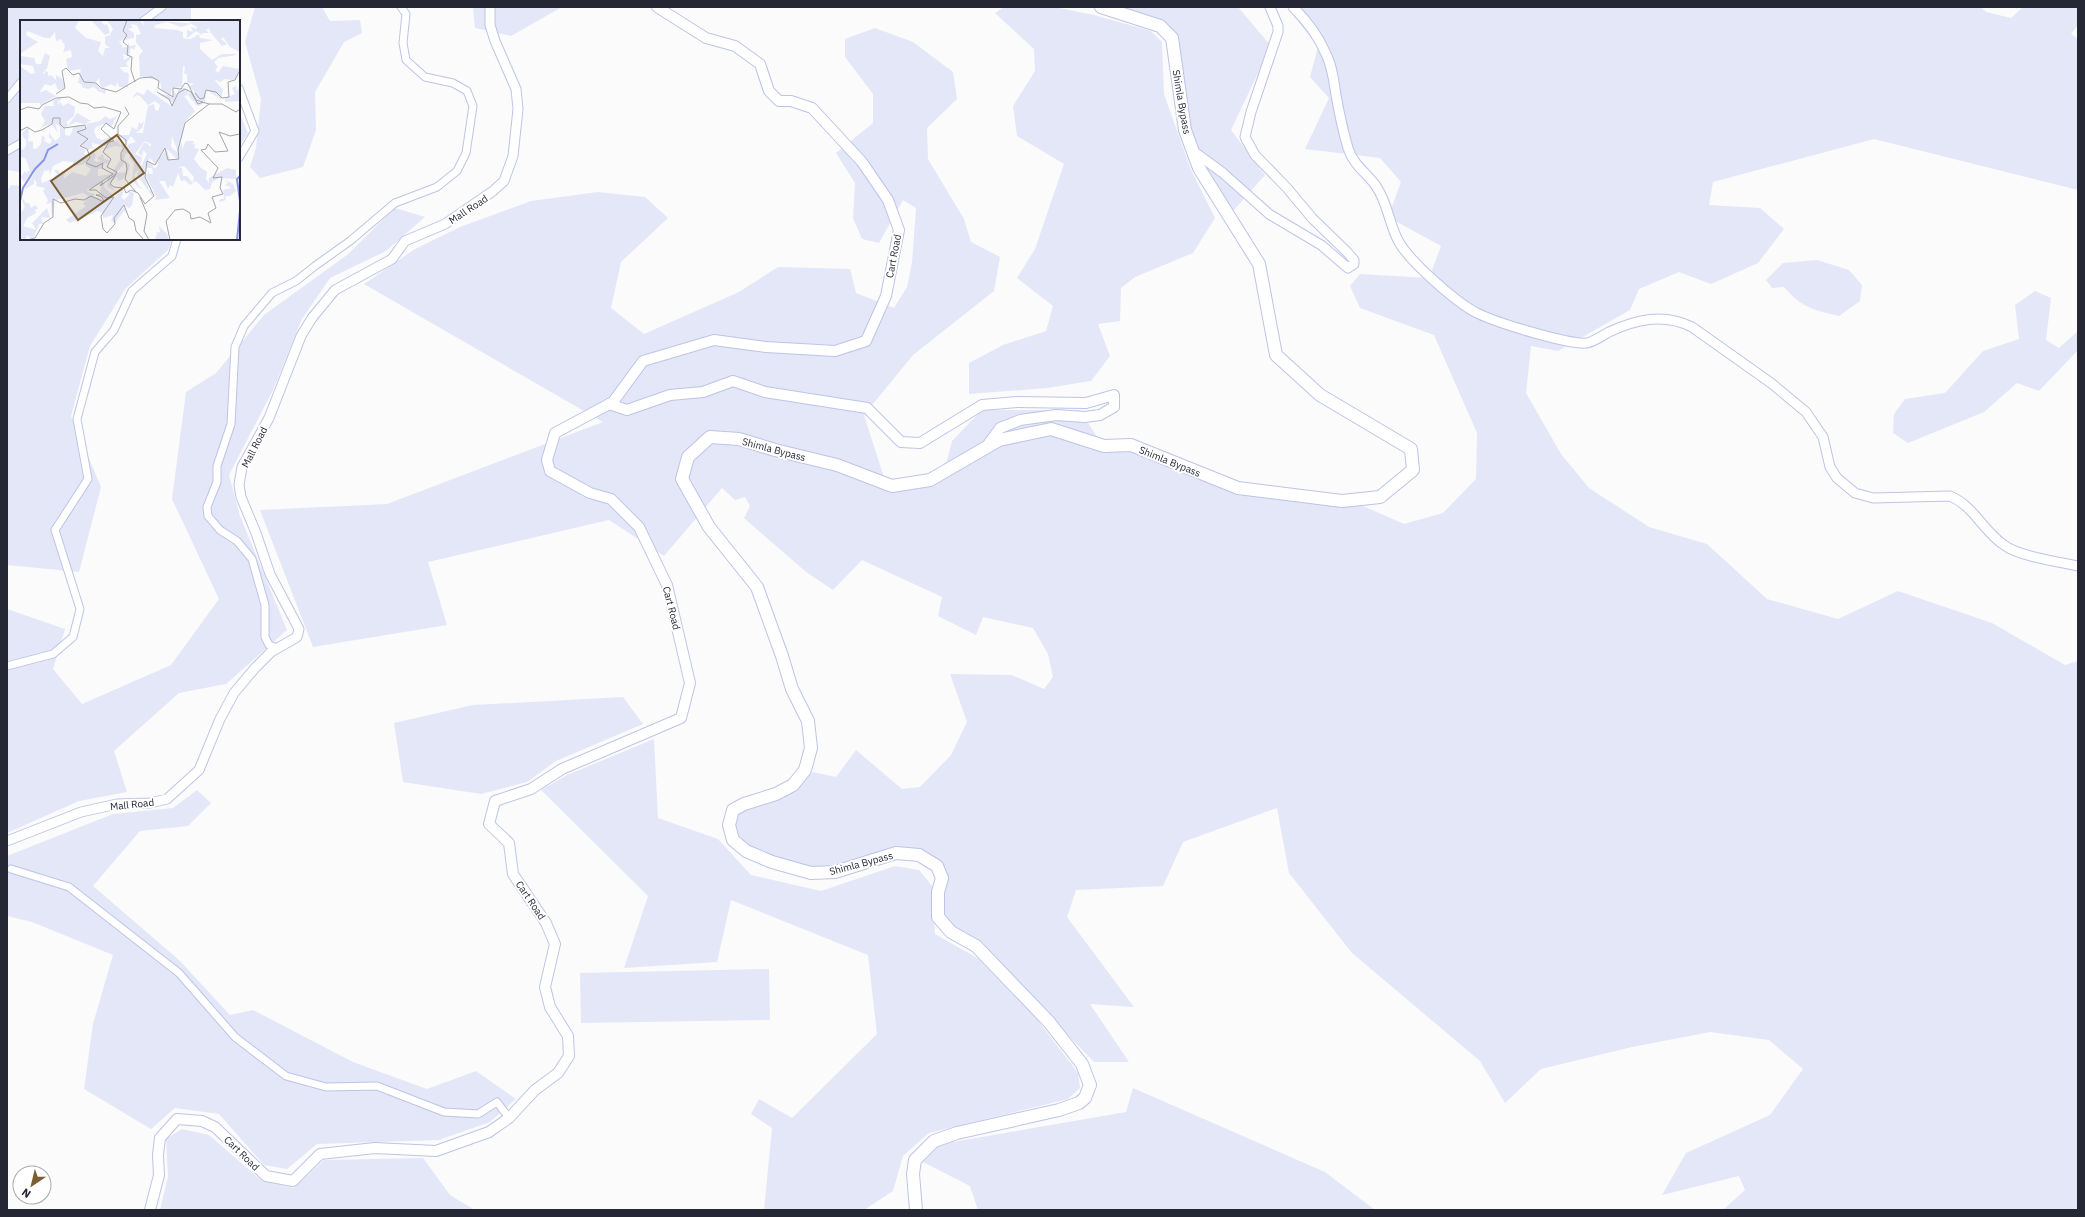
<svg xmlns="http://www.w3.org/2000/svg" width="2085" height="1217" viewBox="0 0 2085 1217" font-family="'IBM Plex Sans',sans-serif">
  <rect width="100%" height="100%" fill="#fbfbfb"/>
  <g fill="#e4e7f7">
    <polygon points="7,7 191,7 191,21 21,21 21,172 7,170"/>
    <polygon points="255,7 322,7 330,21 360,20 362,33 344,42 315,92 316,130 303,167 260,178 250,167 256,148 261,99 245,42"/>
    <polygon points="473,7 562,7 511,36 475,28"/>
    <polygon points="1004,7 1054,7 1094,15 1151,31 1162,42 1164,94 1191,170 1215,218 1193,253 1135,277 1121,288 1120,321 1098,324 1110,356 1091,381 1047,388 969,394 969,363 1003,345 1046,331 1053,306 1017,278 1035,249 1064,164 1017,136 1013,106 1035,71 1034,49 995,13"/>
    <polygon points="1110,7 1238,7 1271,46 1231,130 1265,175 1233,211 1201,167 1187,129 1174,36"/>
    <polygon points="1287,7 1981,7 1986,12 2011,18 2023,7 2078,7 2078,25 2071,34 2078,39 2078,190 1874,139 1713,182 1709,205 1760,208 1784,229 1758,263 1711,284 1679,272 1639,289 1630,310 1558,351 1531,346 1526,393 1561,454 1589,488 1649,527 1707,544 1767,599 1838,619 1898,591 1992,623 2065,665 2078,661 2078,1210 1723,1210 1745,1190 1739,1176 1662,1195 1686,1153 1770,1115 1803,1069 1769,1040 1710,1032 1632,1047 1541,1069 1505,1103 1480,1061 1352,953 1289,873 1277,808 1183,842 1163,886 1076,890 1067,917 1134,1007 1090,1004 1129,1062 1094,1062 979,943 954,929 942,914 945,876 920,852 833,868 811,869 747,848 736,836 733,823 737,811 795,788 813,772 836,777 856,750 902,789 920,787 951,755 967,722 950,674 1012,675 1044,689 1053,677 1048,654 1033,628 983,617 976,635 938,616 942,597 862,560 833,590 806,572 744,518 750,506 745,497 735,500 722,488 664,556 609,520 428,562 447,625 313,647 260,510 387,504 603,422 364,284 415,249 460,227 531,201 598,192 645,197 668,218 621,262 611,308 644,334 739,292 778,267 850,269 856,293 894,308 907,287 912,263 916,208 903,200 879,243 862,239 853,218 855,183 836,153 873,123 873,94 845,57 845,39 875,28 913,42 953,72 957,99 927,128 928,159 964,219 971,242 1000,257 994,291 913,355 864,415 889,493 942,480 952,441 982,410 1080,410 1104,448 1130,447 1238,490 1363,506 1404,524 1443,513 1476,479 1477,433 1434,335 1360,308 1350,286 1360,274 1429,278 1441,246 1388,217 1401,182 1380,158 1305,149 1329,98 1310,77 1318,47"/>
    <polygon points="239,112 248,133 239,146"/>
    <polygon points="11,185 21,186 21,239 172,239 168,250 126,288 90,346 71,416 101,487 79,572 7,565 7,191"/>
    <polygon points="395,208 425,217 386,251 330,278 302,319 273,390 229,475 240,516 287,630 226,684 179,693 114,751 127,792 79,801 7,833 7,609 65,629 53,669 82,704 171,665 219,599 172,499 186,392 216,373 264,315 347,255"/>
    <path d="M 1817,260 L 1849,270 L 1862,285 L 1860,301 L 1839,316 C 1813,310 1801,307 1784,287 L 1772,288 L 1766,280 L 1783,263 Z"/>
    <polygon points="2035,291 2051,298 2046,340 2059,348 2078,331 2078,350 2039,391 2017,383 1984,412 1908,443 1893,433 1894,414 1905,399 1945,393 1983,351 2019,339 2015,305"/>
    <polygon points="623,697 643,724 556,761 527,782 481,794 403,782 394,723 473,705"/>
    <polygon points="654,739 658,818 718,839 751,875 821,891 895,866 919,870 932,886 935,934 979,959 1036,1018 1078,1073 1080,1088 1068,1099 929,1133 903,1156 893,1191 864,1210 764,1210 772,1128 751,1114 759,1099 792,1118 877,1034 868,955 731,900 717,962 624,968 648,896 541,790 567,775"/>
    <polygon points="197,790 211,803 188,826 140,831 93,886 179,960 230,1015 253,1010 353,1062 427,1089 476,1071 516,1099 490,1122 439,1140 317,1144 287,1169 264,1165 219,1114 175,1108 151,1129 84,1089 93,1024 113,955 32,922 7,916 7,856 113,814 173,808"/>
    <polygon points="769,969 770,1020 581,1023 580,973"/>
    <polygon points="1133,1088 1325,1172 1375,1210 978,1210 970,1186 923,1162 941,1144 1126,1112"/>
    <polygon points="182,1129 209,1135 262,1181 294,1188 324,1160 423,1158 450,1195 475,1210 160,1210 168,1177 166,1139"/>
  </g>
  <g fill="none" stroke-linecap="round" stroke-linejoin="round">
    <g stroke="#bdc4e6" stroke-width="9">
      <g id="minor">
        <polyline points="143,21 162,7"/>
        <polyline points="239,88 255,131 239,158"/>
        <polyline points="7,99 21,82"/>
        <polyline points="7,151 21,143"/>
        <polyline points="277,648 269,645 265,637 265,605 252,559 237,541 220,530 208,516 207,507 217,482 217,466 231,424 235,347 244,326 272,293 296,281 315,266 350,241 395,203 437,187 457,171 466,153 473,106 467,91 453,83 425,77 406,60 403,43 406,14 401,7"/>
        <polyline points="7,666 53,654 73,637 80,609 55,530 88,479 77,419 95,352 114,330 132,291 172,256 177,239"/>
        <polyline points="11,869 69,887 179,973 235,1037 286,1076 326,1087 377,1086 444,1112 478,1114 497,1102 509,1118"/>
      </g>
    </g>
    <g stroke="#bdc4e6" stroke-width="11">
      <g id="tertiary">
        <path d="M 1293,7 C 1306,20 1319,37 1326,54 C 1332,66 1334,81 1336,95 C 1339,112 1343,131 1348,148 C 1353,165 1367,173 1376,186 C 1388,203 1389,225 1399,242 C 1410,262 1459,305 1479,314 C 1498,323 1569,345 1587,343 C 1595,341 1602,336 1609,332 C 1637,319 1664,313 1692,327 L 1771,383 L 1806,412 L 1823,437 L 1830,467 L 1837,478 L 1855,493 L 1873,498 L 1950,496 C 1974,506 1983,531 2004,545 C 2018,556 2059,562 2078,566"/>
        <polyline points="1193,151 1223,173 1269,214 1321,245 1348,268 1354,264 1354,260 1347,252 1312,218 1287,188 1255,155 1245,137 1251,112 1278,32 1278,26 1270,7"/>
        <polyline points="7,841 81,812 117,804 150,803 167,799 199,770 220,719 234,693 255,668 271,652 297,637 299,629 270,574 256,533 241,497 239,485 242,467 269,418 301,336 312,318 335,290 392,259 405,241 445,224 493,191 504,181 513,156 518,109 516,89 495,41 490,25 490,7"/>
      </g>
    </g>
    <g stroke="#bdc4e6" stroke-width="12">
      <g id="secondary">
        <polyline points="609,404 627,410 670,395 703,392 733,381 765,392 867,408 901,442 920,443 982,405 1017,402 1086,403 1114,395 1114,407 1100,415 1085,417 1056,415 1020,420 1000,428 987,446"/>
        <polyline points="150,1210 159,1175 158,1155 160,1138 177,1119 202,1121 215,1127 266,1176 293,1181 320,1154 375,1148 436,1151 489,1132 509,1118 535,1090 558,1073 569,1056 568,1036 550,1007 545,987 555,944 546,923 513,874 509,843 489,824 495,801 531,789 562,769 681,718 690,683 667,585 639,527 611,499 590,493 550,471 547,460 555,433 613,402 643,361 714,340 766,347 835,351 866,341 886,296 899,230 888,200 862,162 812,108 791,101 779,101 769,91 760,64 735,46 706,38 657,7"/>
      </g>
    </g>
    <g stroke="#bdc4e6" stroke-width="14">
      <polyline id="trunk" points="916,1210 913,1174 915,1160 934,1141 957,1133 1059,1110 1079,1103 1085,1098 1090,1085 1082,1064 1049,1022 976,946 951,932 938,917 938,892 942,878 937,866 919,855 896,853 835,872 811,873 772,862 746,851 733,840 729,825 733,810 744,804 776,794 793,785 805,770 811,748 808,721 792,689 782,656 757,587 709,527 682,479 688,457 710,437 739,439 775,450 837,465 892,486 930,480 999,440 1051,429 1104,446 1131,445 1238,488 1342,501 1380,497 1413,470 1411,449 1320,395 1276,355 1259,264 1199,168 1185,130 1172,38 1160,26 1101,7"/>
    </g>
    <use href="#minor" stroke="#fff" stroke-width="7"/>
    <use href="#tertiary" stroke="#fff" stroke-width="9"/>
    <use href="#secondary" stroke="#fff" stroke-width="10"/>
    <use href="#trunk" stroke="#fff" stroke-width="12"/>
  </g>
  <g text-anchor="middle" stroke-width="4" stroke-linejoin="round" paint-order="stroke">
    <g font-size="10" fill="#252734" stroke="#fff">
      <text transform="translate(1182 102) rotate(80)" y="4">Shimla Bypass</text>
      <text transform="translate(468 209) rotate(-33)" y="4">Mall Road</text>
      <text transform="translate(893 256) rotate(-79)" y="4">Cart Road</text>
      <text transform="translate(254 447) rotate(-63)" y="4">Mall Road</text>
      <text transform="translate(774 449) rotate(15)" y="4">Shimla Bypass</text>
      <text transform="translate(1170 461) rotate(22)" y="4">Shimla Bypass</text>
      <text transform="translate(672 608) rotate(76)" y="4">Cart Road</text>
      <text transform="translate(132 804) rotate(-6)" y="4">Mall Road</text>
      <text transform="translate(861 863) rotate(-15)" y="4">Shimla Bypass</text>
      <text transform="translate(531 900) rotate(56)" y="4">Cart Road</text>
      <text transform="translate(242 1153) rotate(44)" y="4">Cart Road</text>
    </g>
  </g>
  <g transform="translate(20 20)">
    <rect width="220" height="220" fill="#fbfbfb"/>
    <path d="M 0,0 L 59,0 L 55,8 L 66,18 L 81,22 L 78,31 L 83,36 L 85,28 L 90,28 L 85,24 L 85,17 L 90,15 L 93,9 L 87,0 L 120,0 L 124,6 L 123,0 L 167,3 L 170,4 L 161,7 L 147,2 L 135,5 L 134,8 L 157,10 L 163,12 L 163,18 L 166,19 L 171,19 L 179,14 L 180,18 L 193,20 L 180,23 L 180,29 L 192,40 L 202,34 L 215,34 L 216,35 L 198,38 L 194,42 L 198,47 L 195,50 L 198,53 L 203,46 L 219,49 L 217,58 L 212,60 L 205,59 L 200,62 L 194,59 L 203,70 L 201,79 L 186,70 L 185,82 L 176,79 L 174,71 L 169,67 L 174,63 L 167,63 L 167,54 L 164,54 L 165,47 L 163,46 L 162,67 L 152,68 L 150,77 L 154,76 L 153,71 L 157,75 L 158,70 L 163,68 L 170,70 L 167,73 L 168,74 L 172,71 L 172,75 L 176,80 L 180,83 L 186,83 L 177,86 L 168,75 L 164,76 L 175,91 L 165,102 L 158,132 L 152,116 L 151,127 L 158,133 L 158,140 L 160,139 L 158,131 L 162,122 L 162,129 L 166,121 L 174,121 L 172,125 L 175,123 L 174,128 L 179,129 L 174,139 L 180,147 L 187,152 L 186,159 L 189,163 L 189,158 L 207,148 L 216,150 L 216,159 L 199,158 L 192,162 L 190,169 L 185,170 L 176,161 L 170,165 L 165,160 L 161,161 L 158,153 L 153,167 L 150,165 L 148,169 L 145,161 L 139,161 L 150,178 L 135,180 L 136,176 L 126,156 L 129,150 L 129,154 L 133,154 L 132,148 L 127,148 L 127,143 L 130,141 L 134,148 L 137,147 L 139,138 L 144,133 L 146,128 L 150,140 L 157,139 L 145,127 L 135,144 L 130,138 L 126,145 L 125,157 L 129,170 L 132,171 L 133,177 L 117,155 L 119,149 L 114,155 L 119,166 L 124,169 L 118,167 L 112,160 L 114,144 L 109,137 L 112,135 L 106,133 L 104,139 L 110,145 L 107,155 L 106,156 L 107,143 L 101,140 L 103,131 L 109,124 L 116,122 L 111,116 L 106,123 L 99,115 L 109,115 L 114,101 L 112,107 L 117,110 L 119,102 L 121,104 L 124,101 L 122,108 L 116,113 L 123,113 L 128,86 L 134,84 L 135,90 L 138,91 L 140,85 L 135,81 L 128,85 L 120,76 L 117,75 L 113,78 L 114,75 L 117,72 L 124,75 L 127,69 L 151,86 L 153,83 L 138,74 L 149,75 L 142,71 L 140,61 L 120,56 L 119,36 L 123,31 L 116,22 L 116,15 L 121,14 L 117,5 L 111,4 L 112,8 L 108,9 L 114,13 L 114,18 L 99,21 L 103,28 L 108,26 L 108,23 L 110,26 L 116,25 L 114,30 L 112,28 L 110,29 L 110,36 L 103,34 L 104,40 L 109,37 L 112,37 L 106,43 L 108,47 L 99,47 L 105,53 L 103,54 L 107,52 L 109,54 L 108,67 L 99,67 L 97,61 L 96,67 L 91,64 L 83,68 L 80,66 L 79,58 L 76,62 L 69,63 L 77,64 L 81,70 L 86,69 L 85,74 L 78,71 L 74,67 L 76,66 L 68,69 L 62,67 L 62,64 L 58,63 L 61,49 L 48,51 L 46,39 L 52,37 L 51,30 L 43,32 L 45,26 L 41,19 L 36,21 L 35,12 L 30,18 L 25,18 L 7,11 L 6,15 L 18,22 L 0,34 ZM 124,122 L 127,122 L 131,124 L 131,127 L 127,123 L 124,123 L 118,133 L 122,136 L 123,130 L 127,134 L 120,148 L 122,137 L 115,134 ZM 164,146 L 174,157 L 173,163 L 167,156 L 163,156 L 162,148 L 158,148 ZM 71,0 L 85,0 L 81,2 L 85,5 L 87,4 L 90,13 L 85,15 ZM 220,0 L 220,32 L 210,27 L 203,17 L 201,19 L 207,24 L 202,26 L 191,13 L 189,8 L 186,10 L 189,13 L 182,13 L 182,15 L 176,11 L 167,18 L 167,10 L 173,12 L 171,7 L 176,9 L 177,7 L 168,2 ZM 25,33 L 30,36 L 27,48 L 23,53 L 25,54 L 25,51 L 28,52 L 28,56 L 31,55 L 36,60 L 36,55 L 42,59 L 45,68 L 38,70 L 35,63 L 31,66 L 25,64 L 19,73 L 26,70 L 36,76 L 20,85 L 20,83 L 0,83 L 0,46 L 11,54 L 15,53 L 13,46 L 0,44 L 0,36 L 14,38 L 16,44 L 21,44 ZM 216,66 L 217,71 L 220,67 L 220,81 L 205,82 L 205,78 L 215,74 L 212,68 ZM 38,78 L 42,79 L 38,82 L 38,85 L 40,82 L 43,86 L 48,83 L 55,87 L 54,96 L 46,102 L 48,105 L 45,108 L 41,106 L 45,109 L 45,115 L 50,116 L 54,106 L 61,105 L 66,107 L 65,110 L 67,108 L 66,104 L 80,101 L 85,96 L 90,99 L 97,96 L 91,107 L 86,103 L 76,107 L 74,111 L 77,118 L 82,120 L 91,117 L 94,121 L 91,122 L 98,121 L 100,125 L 105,124 L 101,133 L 102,127 L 95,126 L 84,130 L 90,122 L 85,126 L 72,123 L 72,127 L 75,128 L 69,129 L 69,131 L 66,128 L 61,127 L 61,124 L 59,127 L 66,130 L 64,134 L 69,138 L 73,131 L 76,135 L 74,140 L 76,142 L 81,141 L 77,138 L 83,134 L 84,139 L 90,140 L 87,144 L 83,143 L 81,149 L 78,149 L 78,156 L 91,154 L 100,140 L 105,143 L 96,153 L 107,152 L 103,159 L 98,161 L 97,157 L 89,163 L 96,172 L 87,167 L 88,159 L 85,158 L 81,164 L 67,169 L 68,172 L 75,174 L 73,177 L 80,178 L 85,182 L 80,176 L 81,165 L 85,162 L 84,167 L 93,175 L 91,177 L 95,177 L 102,169 L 104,171 L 101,177 L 104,180 L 109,175 L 108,171 L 114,173 L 112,185 L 109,188 L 104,185 L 101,192 L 105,186 L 106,193 L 104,191 L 95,203 L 91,201 L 93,195 L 83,198 L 83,193 L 78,191 L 50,203 L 46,200 L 43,202 L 66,186 L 63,184 L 68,176 L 63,173 L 33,181 L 35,183 L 32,198 L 31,183 L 26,184 L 28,180 L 23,171 L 25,168 L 16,166 L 17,163 L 14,159 L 14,164 L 4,170 L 14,154 L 14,151 L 4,162 L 1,157 L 5,151 L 7,154 L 7,151 L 10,151 L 6,139 L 0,136 L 0,128 L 3,130 L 6,126 L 6,118 L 4,119 L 2,113 L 7,108 L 9,108 L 8,122 L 13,121 L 13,128 L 16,129 L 21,124 L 22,115 L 25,118 L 24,121 L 30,124 L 32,119 L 29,118 L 29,113 L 35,121 L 40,117 L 40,107 L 35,103 L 38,113 L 32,105 L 33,98 L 31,104 L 21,107 L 25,101 L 21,94 L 25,86 L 34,86 L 33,81 ZM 69,139 L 65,145 L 71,149 L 66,156 L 52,152 L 44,159 L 45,152 L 43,155 L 42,150 L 40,154 L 39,150 L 34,150 L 37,154 L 34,158 L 22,163 L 21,159 L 24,151 L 29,150 L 30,154 L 33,146 L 43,141 L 53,142 L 53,145 L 56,146 L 64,144 ZM 57,93 L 71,101 L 68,102 L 67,100 L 68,103 L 65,104 L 56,102 L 48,106 ZM 205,160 L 213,164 L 216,171 L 210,176 L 205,176 L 206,180 L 200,182 L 199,180 L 204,178 L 203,170 L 212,168 L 205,165 L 208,163 ZM 1,177 L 6,183 L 9,183 L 11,188 L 15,185 L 18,188 L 15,190 L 16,193 L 7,198 L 3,206 L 16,210 L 12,203 L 27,188 L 30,198 L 21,197 L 23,204 L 19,204 L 14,217 L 11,218 L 7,215 L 5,220 L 0,220 L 0,194 L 5,187 ZM 139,206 L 147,214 L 149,220 L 137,220 L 135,217 L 138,214 L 135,213 L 140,212 Z" fill="#e4e7f7" fill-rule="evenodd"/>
    <path fill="none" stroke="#8995e5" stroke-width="2" d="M 220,156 L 217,159 L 220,181M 0,181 L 3,168 L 15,149 L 24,140 L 28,130 L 38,124M 217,220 L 220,191"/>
    <path fill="none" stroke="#a5a6ab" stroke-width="1" d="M 107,0 L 103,11 L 107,15 L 103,22 L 108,26 L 107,35 L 112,37 L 111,50 L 115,62M 137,72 L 149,79 L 152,86 L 158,73 L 165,69 L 171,72 L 178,84 L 183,82M 175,73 L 180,79 L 184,78 L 186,70 L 196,72 L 202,78 L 209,77 L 208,62 L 215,60 L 220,50M 36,74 L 45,68 L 42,51 L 46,48 L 53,55 L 59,53 L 64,62 L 76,63 L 81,68 L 96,72 L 120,58 L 132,57 L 139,61 L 138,68 L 153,77 L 153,68 L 161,69 L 165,63 L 168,64 L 176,80 L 189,84M 189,84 L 202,84 L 216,92 L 220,89M 105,87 L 109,94 L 98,106 L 98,114 L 106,120 L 106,125 L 101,133 L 101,140 L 106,143 L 107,149 L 105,159 L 116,172M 0,90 L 8,87 L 19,89 L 22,85 L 36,78 L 49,77 L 60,83 L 68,84 L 74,88 L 84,87 L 101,92 L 94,109 L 86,103 L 81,109 L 94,121 L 89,122 L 83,132 L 91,139 L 87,147 L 97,152 L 90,164 L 94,167 L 104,168 L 106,173 L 111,170 L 118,173 L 125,184 L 134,176 L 125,157 L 127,141 L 135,145 L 145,128 L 148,140 L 159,139 L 158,130 L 165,103 L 189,84M 0,111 L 7,107 L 15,112 L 22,110 L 32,104 L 33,98 L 40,98 L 40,104 L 44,108 L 65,105 L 66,109 L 57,112 L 68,119 L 60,126 L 67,129 L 70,137 L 66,143 L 76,147 L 83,143 L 82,148 L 93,154M 93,154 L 69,170 L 76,170 L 86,178 L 94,177 L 81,196 L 83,209 L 87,213 L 95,204 L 94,198 L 104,185 L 109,198 L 114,201 L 116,211 L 124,220M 83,162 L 80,166 L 96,154M 120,177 L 127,194 L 124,211 L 129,220M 7,220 L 15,218 L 24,203 L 33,197 L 33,179 L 41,183 L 55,179 L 64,180 L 71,176 L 84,182 L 82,177 L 76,175 L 80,175M 150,220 L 146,201 L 155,190 L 163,189 L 170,193 L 171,199 L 180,197 L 191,203 L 188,193 L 196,188 L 192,177 L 203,174 L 200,168 L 202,157 L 193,158 L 198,148 L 181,130 L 186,129 L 188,124 L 195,132 L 208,131 L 199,112 L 210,116 L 220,114"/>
    <path fill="#7b5e31" fill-opacity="0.15" stroke="#7b5e31" stroke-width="2" d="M 97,115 L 124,153 L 58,200 L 31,161 Z"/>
    <rect width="220" height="220" fill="none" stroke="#252734" stroke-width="2"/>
  </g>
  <rect width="2085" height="1217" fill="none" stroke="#252734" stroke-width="16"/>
  <g transform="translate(32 1185) rotate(215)"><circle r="19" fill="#ffffff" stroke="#a8a9ae"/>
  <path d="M0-3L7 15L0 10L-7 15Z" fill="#7b5e31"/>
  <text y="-6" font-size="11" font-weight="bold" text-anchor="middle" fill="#252734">N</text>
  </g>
</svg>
